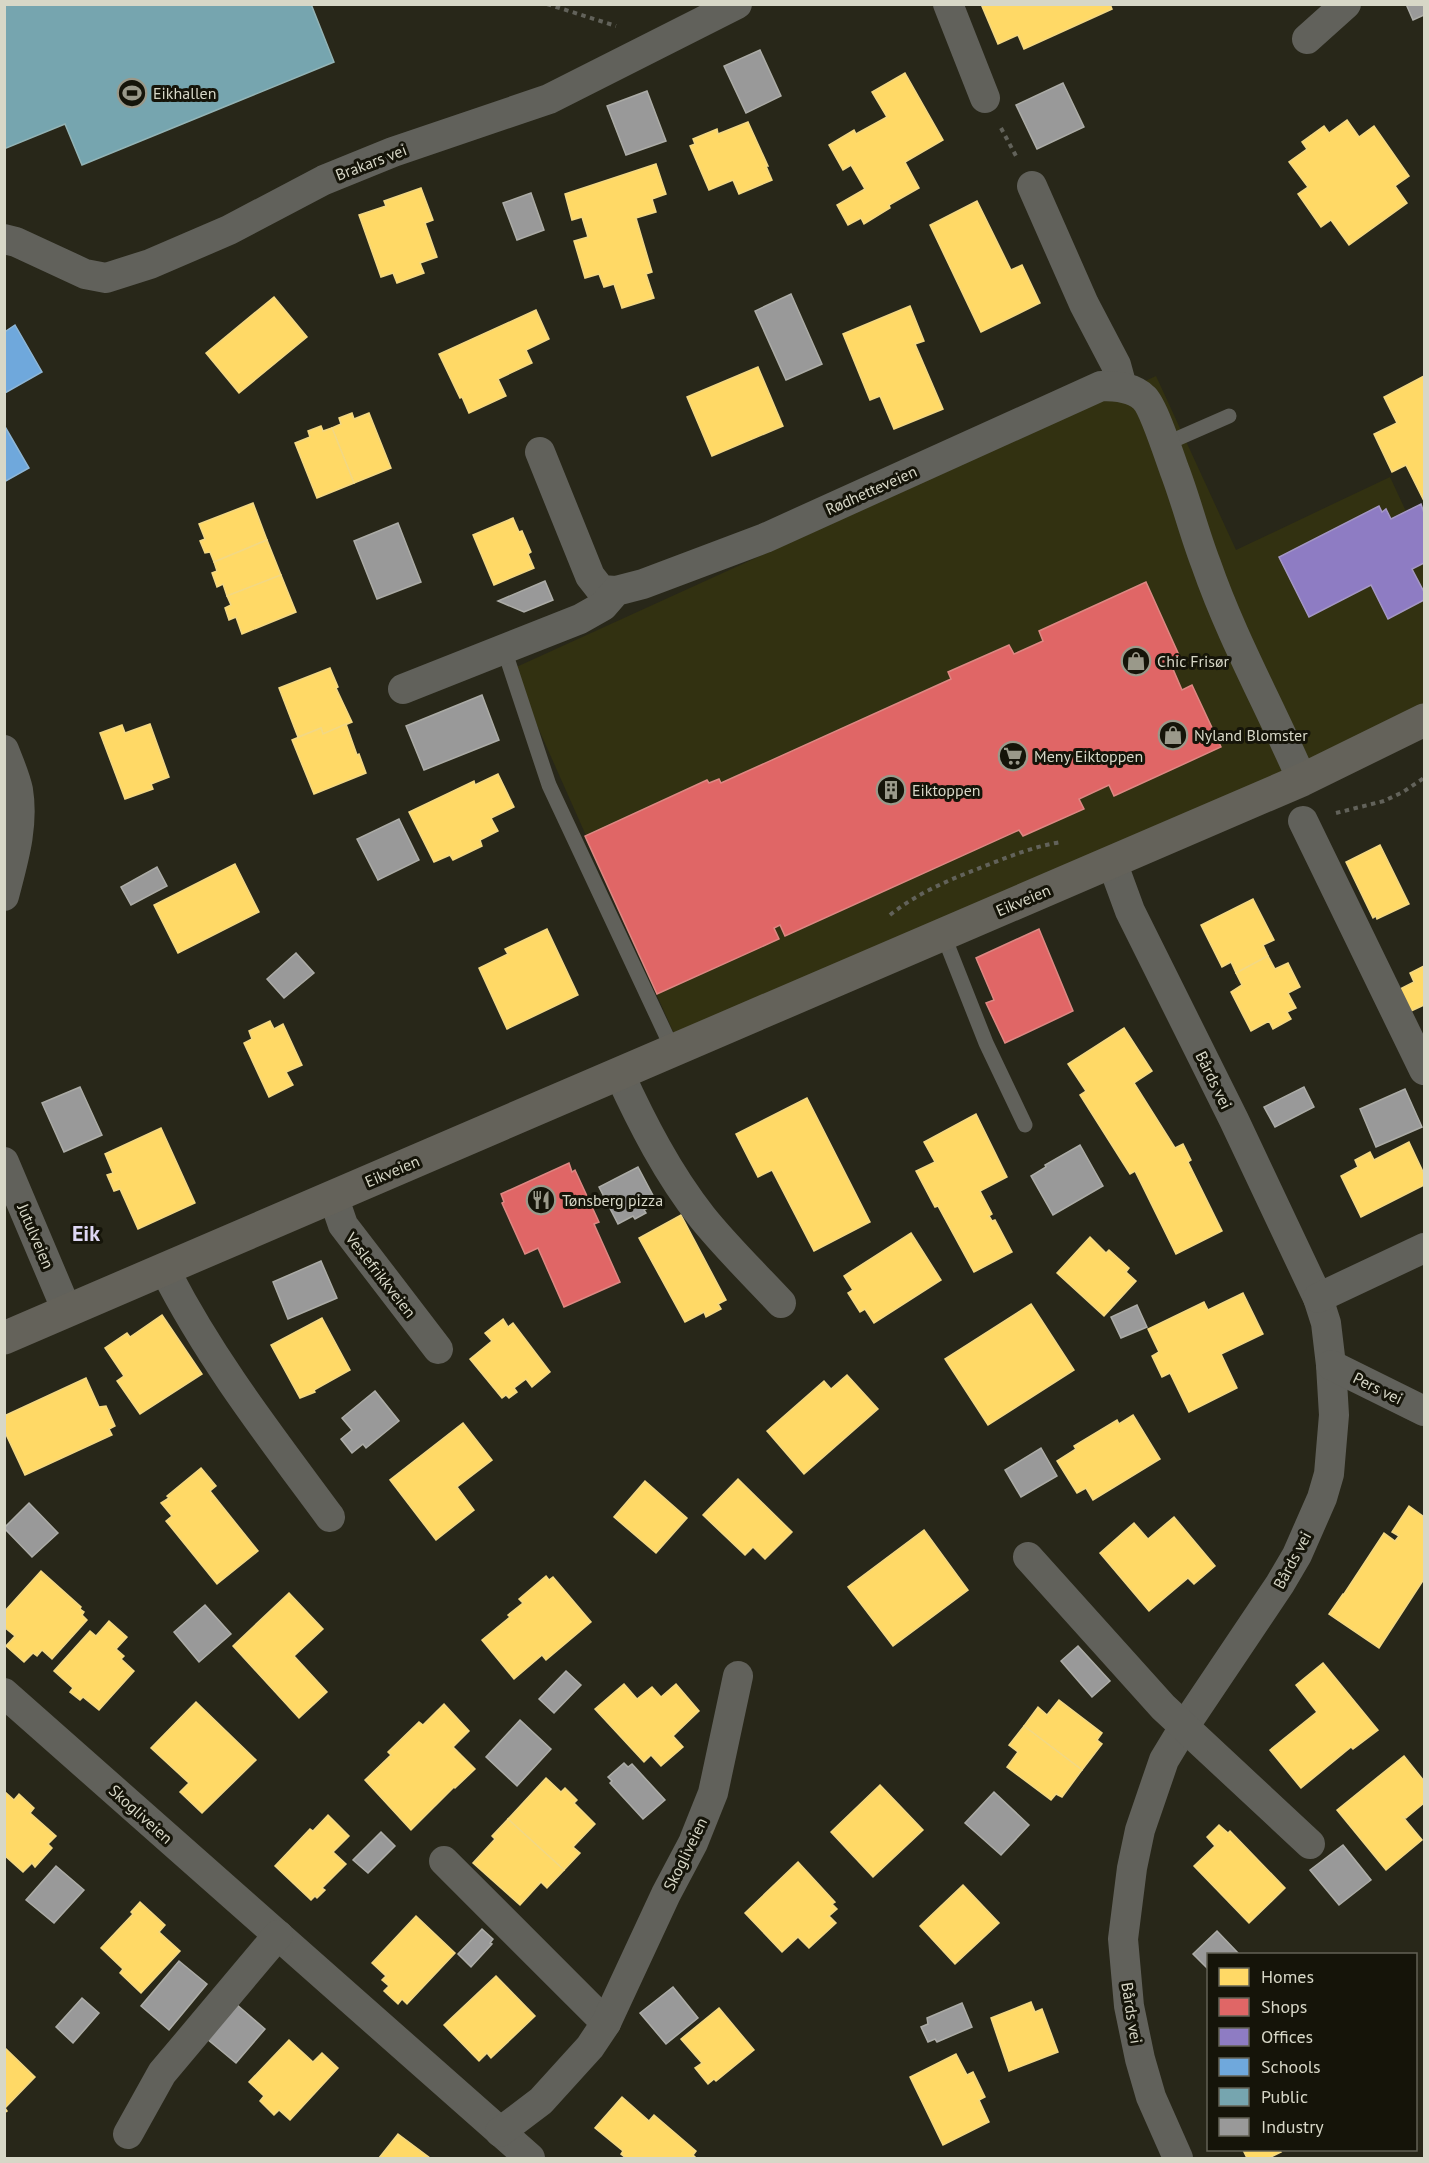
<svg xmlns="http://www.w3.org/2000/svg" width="1429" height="2163" viewBox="0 0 1429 2163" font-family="'PT Sans',sans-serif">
  <rect width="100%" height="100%" fill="#282719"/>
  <polygon fill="#323111" points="1156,376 1236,550 1390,477 1424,550 1424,704 1306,763 676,1038 512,669"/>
  <g fill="#ffd966" stroke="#f3d883" stroke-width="1.5">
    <polygon points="981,4 1110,4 1112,9 1024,49 1018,35 998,44"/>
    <polygon points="905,73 943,140 905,162 919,188 889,205 890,208 864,224 861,218 848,225 837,205 865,189 851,165 843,170 829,145 854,130 856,134 887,117 872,92"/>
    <polygon points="1347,120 1359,137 1374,126 1409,176 1395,186 1407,203 1349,245 1331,220 1321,227 1298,194 1308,187 1289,162 1307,149 1302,142 1324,126 1329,133"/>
    <polygon points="748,122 768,166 766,166 772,180 739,194 733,180 709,190 690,146 695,144 693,139 717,129 718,134"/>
    <polygon points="656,164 666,194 652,199 656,212 636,218 652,272 646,274 654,298 622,308 614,284 604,287 599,274 585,278 574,241 588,237 582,217 572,220 565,194"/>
    <polygon points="421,188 433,220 425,223 437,257 420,263 424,273 397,283 393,273 381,277 359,215 386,206 384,201"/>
    <polygon points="977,201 1011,270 1022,265 1040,303 981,332 930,225"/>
    <polygon points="274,297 307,337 239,393 206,353"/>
    <polygon points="910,306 924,341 915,344 943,409 894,429 880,396 870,400 843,334"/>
    <polygon points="536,310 549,339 526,350 532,363 498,379 506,396 469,413 462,397 460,398 439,354"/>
    <polygon points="758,367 783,426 712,456 687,397"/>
    <polygon points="1424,376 1424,501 1406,465 1392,472 1374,434 1397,423 1384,397"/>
    <polygon points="352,413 354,419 369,413 391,468 354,483 332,428 341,424 339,418"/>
    <polygon points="321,426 323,431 332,428 354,483 317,498 295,443 310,437 308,431"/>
    <polygon points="253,503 267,540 214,562 210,552 205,553 200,541 205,539 199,524"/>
    <polygon points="513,518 519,532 522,531 531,552 528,554 534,568 494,585 473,535"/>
    <polygon points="267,540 281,575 227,596 223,584 217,587 212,573 217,571 214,562"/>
    <polygon points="281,575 296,612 242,634 236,617 229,620 225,608 231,605 227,596"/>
    <polygon points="330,668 338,687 336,688 352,722 323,734 321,728 298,737 279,688"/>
    <polygon points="150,724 169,777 151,784 153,789 125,799 100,733 122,725 125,733"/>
    <polygon points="346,724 357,755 359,754 366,773 314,794 292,740 321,728 323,734"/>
    <polygon points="498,774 514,807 491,818 498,831 480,840 482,846 453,860 450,855 434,862 409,812 474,781 475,785"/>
    <polygon points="1380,845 1409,904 1377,919 1376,916 1373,918 1346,862"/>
    <polygon points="235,864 259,912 178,953 154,905"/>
    <polygon points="1253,899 1274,940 1263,945 1268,956 1236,973 1231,962 1222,967 1201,925"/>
    <polygon points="547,929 578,995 507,1029 479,968 508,954 505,949"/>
    <polygon points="1268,956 1275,969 1288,963 1300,987 1288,993 1296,1008 1287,1012 1291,1019 1273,1029 1269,1021 1251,1031 1231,992 1242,985 1236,973"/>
    <polygon points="1424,966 1424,1005 1409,1012 1398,990 1414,982 1410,973"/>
    <polygon points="270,1021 274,1029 283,1024 302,1065 286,1072 293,1085 269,1097 244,1043 252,1039 249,1031"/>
    <polygon points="1124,1028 1152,1071 1134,1083 1175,1148 1183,1144 1191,1160 1188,1162 1222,1231 1176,1254 1135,1171 1130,1174 1080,1095 1086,1091 1068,1064"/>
    <polygon points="807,1098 870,1222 814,1251 772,1170 758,1177 736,1134"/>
    <polygon points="976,1114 1007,1177 980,1191 992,1214 989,1216 992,1221 995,1220 1012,1252 974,1272 938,1206 935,1207 916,1171 935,1162 924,1142"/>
    <polygon points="161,1128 195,1203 138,1229 120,1189 114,1191 107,1175 113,1173 105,1154"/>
    <polygon points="1409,1142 1424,1174 1424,1185 1361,1217 1341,1176 1358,1167 1355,1160 1370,1152 1374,1160"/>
    <polygon points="681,1215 726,1300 718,1304 721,1309 706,1317 704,1312 685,1322 639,1238"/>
    <polygon points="911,1233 941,1280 874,1323 865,1309 860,1312 848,1293 853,1290 844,1276"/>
    <polygon points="1090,1237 1106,1253 1109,1250 1129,1268 1126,1272 1136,1281 1104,1316 1057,1273"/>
    <polygon points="1243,1293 1263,1334 1221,1354 1237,1388 1189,1412 1170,1373 1162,1377 1152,1356 1159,1352 1148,1329 1204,1302 1208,1310"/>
    <polygon points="1031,1304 1074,1370 988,1425 945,1359"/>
    <polygon points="162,1315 202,1374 140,1414 117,1381 124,1376 105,1348 127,1333 130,1337"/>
    <polygon points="322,1318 350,1370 314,1390 315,1392 300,1398 271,1345"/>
    <polygon points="503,1319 508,1327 513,1323 550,1372 532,1387 526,1379 514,1388 517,1392 509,1398 506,1395 502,1398 470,1359 492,1341 485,1333"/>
    <polygon points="847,1375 878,1409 804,1474 767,1431 824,1381 831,1389"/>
    <polygon points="86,1378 99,1407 106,1406 115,1426 109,1429 112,1435 25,1475 4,1430 4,1416"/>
    <polygon points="1133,1415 1160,1459 1093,1500 1086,1488 1077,1493 1057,1461 1076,1449 1074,1446 1117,1420 1119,1424"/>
    <polygon points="463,1423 492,1460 457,1487 474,1510 436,1540 390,1480"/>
    <polygon points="201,1468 216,1486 210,1491 258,1551 217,1584 166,1521 172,1516 161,1503 169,1498 167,1496"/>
    <polygon points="738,1479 792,1532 765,1559 753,1547 745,1555 703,1515"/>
    <polygon points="645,1481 687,1518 656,1553 614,1517"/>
    <polygon points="1409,1506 1424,1517 1424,1579 1379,1648 1329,1614 1343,1594 1344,1594 1384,1533 1395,1541 1399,1536 1392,1532"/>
    <polygon points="1174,1517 1215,1566 1194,1584 1188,1578 1149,1611 1100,1553 1134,1523 1148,1539"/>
    <polygon points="924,1530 968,1590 893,1646 848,1587"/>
    <polygon points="41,1571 81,1607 80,1609 84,1612 82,1615 87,1620 52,1659 42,1650 37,1656 33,1653 24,1662 6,1646 15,1636 4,1627 4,1612"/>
    <polygon points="546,1576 549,1580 553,1577 591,1622 546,1660 542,1655 514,1679 482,1640 510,1617 508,1615 523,1603 519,1599"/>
    <polygon points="289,1593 323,1629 294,1656 327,1692 299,1718 233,1646"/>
    <polygon points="109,1621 127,1637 116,1649 124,1656 121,1659 134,1671 99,1710 83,1697 80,1700 70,1692 73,1688 54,1671 90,1631 96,1636"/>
    <polygon points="1323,1663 1378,1730 1353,1749 1351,1747 1301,1788 1270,1750 1317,1712 1296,1685"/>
    <polygon points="624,1684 637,1699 652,1687 661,1697 676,1684 699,1711 673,1736 683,1747 661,1766 651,1755 644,1762 595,1709"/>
    <polygon points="1059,1700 1102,1733 1097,1740 1102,1744 1082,1770 1024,1726 1038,1707 1047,1715"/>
    <polygon points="196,1702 256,1760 202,1813 180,1792 189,1783 151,1748"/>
    <polygon points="444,1704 469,1731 453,1747 475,1769 455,1788 454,1787 411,1830 365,1780 391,1755 388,1752 419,1722 423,1725"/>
    <polygon points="1024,1726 1082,1770 1062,1797 1056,1794 1051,1800 1007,1767 1018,1752 1009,1745"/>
    <polygon points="1404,1756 1424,1781 1424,1803 1406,1818 1403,1817 1422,1840 1386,1870 1337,1810"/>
    <polygon points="546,1778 561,1792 565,1788 577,1800 574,1803 595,1824 573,1847 580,1853 564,1870 508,1819"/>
    <polygon points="880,1785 923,1830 873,1877 831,1832"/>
    <polygon points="4,1791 14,1800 19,1794 34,1808 30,1813 56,1836 48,1844 52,1848 35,1867 32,1863 23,1872 4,1855"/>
    <polygon points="328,1815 349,1836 333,1852 346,1864 322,1888 325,1890 317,1898 315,1896 311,1900 275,1866 310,1829 313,1831"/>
    <polygon points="508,1819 564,1870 547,1888 541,1882 520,1905 473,1863 495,1839 492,1836"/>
    <polygon points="1219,1825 1228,1833 1230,1831 1285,1888 1249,1923 1194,1866 1215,1846 1207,1837"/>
    <polygon points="798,1862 835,1902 832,1904 837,1909 829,1916 836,1923 809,1948 798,1937 782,1952 745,1913"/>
    <polygon points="963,1885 999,1923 955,1964 920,1926"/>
    <polygon points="140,1902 165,1925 159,1932 180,1951 141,1993 120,1973 123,1969 101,1948 133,1914 131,1912"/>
    <polygon points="416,1916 455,1953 407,2004 402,1999 398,2004 384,1991 389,1986 382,1980 386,1976 372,1963"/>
    <polygon points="496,1976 535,2016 491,2058 487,2053 479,2061 444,2025"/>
    <polygon points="1031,2002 1035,2012 1042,2009 1058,2052 1009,2071 991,2018"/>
    <polygon points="719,2008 754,2050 716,2081 714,2079 708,2084 695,2068 702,2063 681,2039"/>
    <polygon points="289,2040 313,2062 322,2053 338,2068 290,2120 279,2110 274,2115 260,2101 264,2096 249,2082"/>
    <polygon points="4,2047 35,2077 5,2108 7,2111 4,2113"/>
    <polygon points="956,2054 967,2075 973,2072 985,2097 979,2100 989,2122 943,2145 910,2077"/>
    <polygon points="622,2097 649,2121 654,2115 696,2151 693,2155 696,2158 626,2158 621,2154 623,2151 595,2128"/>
    <polygon points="398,2134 430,2158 379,2158"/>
    <polygon points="1243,2150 1279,2150 1281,2152 1269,2158 1247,2158"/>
  </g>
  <g fill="#e06666" stroke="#dd8883" stroke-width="1.5">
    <polygon points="1146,582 1183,664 1173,669 1182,690 1192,685 1221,747 1114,796 1109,785 1079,799 1084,809 1023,836 1019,830 785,936 780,925 774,928 779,939 657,994 585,836 707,780 709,783 719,779 721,783 951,679 948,672 1009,645 1014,654 1043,641 1039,631"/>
    <polygon points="1039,929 1073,1011 1005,1043 986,1003 994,1000 976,958"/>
    <polygon points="569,1163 572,1172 575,1170 599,1222 594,1224 620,1282 564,1307 538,1248 525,1254 502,1203 504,1202 501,1194"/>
  </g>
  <polygon fill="#8e7cc3" stroke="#a497c4" stroke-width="1.5" points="1421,504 1424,513 1424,563 1412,569 1424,592 1424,600 1388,619 1371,585 1309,617 1279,557 1379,506 1382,512 1386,509 1391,519"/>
  <g fill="#6fa8dc" stroke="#8eb6d6" stroke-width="1.5">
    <polygon points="15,325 42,372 5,393 4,328 6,331"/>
    <polygon points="4,425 29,468 4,482"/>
  </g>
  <polygon fill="#76a5af" stroke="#93b4b6" stroke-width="1.5" points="4,4 311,4 334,62 82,165 65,124 4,149"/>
  <g fill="#999" stroke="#acaca7" stroke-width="1.5">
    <polygon points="1406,4 1424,4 1424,15 1413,20"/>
    <polygon points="760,50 781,96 746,113 724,66"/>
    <polygon points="1063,83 1084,127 1037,149 1016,105"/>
    <polygon points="647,91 666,141 626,155 607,106"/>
    <polygon points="531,193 544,230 517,240 503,203"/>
    <polygon points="791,294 822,364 786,380 755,311"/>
    <polygon points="398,523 421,582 377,599 354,541"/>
    <polygon points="545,581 553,600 524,612 498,601"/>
    <polygon points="482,695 499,740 424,770 406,726"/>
    <polygon points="399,819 419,860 378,880 357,839"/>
    <polygon points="157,867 167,886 131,905 121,887"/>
    <polygon points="296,953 314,973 284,998 267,979"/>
    <polygon points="80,1087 102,1135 64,1152 42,1103"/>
    <polygon points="1304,1087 1314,1107 1275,1127 1264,1107"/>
    <polygon points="1405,1089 1422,1127 1376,1147 1360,1109"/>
    <polygon points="1080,1145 1103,1186 1053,1215 1031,1176 1046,1167 1045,1165"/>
    <polygon points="638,1167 657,1203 644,1210 646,1213 635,1219 633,1216 618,1224 599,1187"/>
    <polygon points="321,1261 337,1298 288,1319 273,1282"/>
    <polygon points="1137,1305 1147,1327 1121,1338 1111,1317"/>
    <polygon points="375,1391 399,1421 366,1448 363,1444 352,1453 341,1439 352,1430 342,1418"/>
    <polygon points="1041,1448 1057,1476 1021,1497 1005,1470"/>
    <polygon points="29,1503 58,1533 32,1557 4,1528"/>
    <polygon points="205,1605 231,1634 199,1662 174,1632"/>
    <polygon points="1078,1646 1110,1681 1092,1697 1061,1661"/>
    <polygon points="566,1671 581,1685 554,1713 539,1699"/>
    <polygon points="520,1720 551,1749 517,1786 486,1757"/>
    <polygon points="624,1763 628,1767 632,1764 665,1800 643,1819 610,1783 612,1781 608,1777"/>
    <polygon points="994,1792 1029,1825 1001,1855 965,1823"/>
    <polygon points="381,1832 395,1846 368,1873 353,1860"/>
    <polygon points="1343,1845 1371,1880 1339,1905 1310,1870"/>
    <polygon points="56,1866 84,1890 54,1923 26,1900"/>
    <polygon points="482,1929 493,1939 490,1943 492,1944 471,1967 458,1954"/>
    <polygon points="1217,1931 1239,1954 1208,1954 1208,1969 1193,1954"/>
    <polygon points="179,1961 207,1984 169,2030 141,2006"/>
    <polygon points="673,1987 698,2018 666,2044 640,2013"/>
    <polygon points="82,1998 99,2013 73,2043 56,2027"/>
    <polygon points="962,2003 972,2027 937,2042 935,2039 928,2042 921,2027 928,2024 927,2018"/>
    <polygon points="236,2004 265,2029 236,2063 207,2039"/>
  </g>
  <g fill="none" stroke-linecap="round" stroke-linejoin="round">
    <g stroke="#62625a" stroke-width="4" stroke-dasharray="4.5 4.5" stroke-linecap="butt">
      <polyline points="547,4 616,26"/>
      <polyline points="1001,128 1016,156"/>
      <polyline points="1336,813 1384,801 1403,792 1424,778"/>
      <path d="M 890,915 C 920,891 954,878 990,864 C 1013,855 1036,846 1061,842"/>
    </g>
    <g stroke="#61615b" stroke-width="15">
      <polyline points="1165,444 1229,416"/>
      <polyline points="504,649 549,785 673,1050"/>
      <polyline points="943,934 986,1043 1025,1125"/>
    </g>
    <g stroke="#61615b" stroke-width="30">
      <polyline points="948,4 985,98"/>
      <polyline points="1307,39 1346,4"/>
      <polyline points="1032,186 1084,304 1116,365 1122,387"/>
      <polyline points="4,239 16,242 85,274 106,278 150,264 229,230 324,180 393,152 549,99 737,4"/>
      <polyline points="540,452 590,576 601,590 616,591"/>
      <path d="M 403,689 L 580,619 L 603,606 L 616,591 L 643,584 L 765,538 L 1101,386 C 1116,386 1133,387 1144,398 C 1153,406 1169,455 1174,469 C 1186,500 1194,533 1206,564 C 1232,639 1271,708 1302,780"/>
      <path d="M 4,750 C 9,763 15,776 18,790 C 24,826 13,861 4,896"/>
      <polyline points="1303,821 1424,1070"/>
      <polyline points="1112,862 1130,911 1234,1120 1318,1298 1326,1323 1331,1365 1334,1415 1329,1474 1322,1498 1297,1555 1280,1584 1184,1727 1164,1760 1140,1830 1132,1868 1123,1939 1129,2006 1140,2059 1151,2097 1178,2158"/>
      <path d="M 619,1073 C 642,1123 668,1174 702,1217 C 726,1247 755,1275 781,1303"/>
      <polyline points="4,1162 67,1311"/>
      <polyline points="333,1196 343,1225 438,1349"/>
      <path d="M 165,1270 C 210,1359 271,1437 330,1517"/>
      <polyline points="1318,1298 1424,1248"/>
      <polyline points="1331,1365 1424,1411"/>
      <polyline points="1028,1557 1163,1707 1310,1844"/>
      <polyline points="4,1693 530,2158"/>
      <polyline points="444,1861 606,2023"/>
      <polyline points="500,2132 541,2101 590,2047 606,2023 666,1894 693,1843 713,1793 738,1676"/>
      <polyline points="128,2134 162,2073 278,1935"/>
    </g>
    <polyline stroke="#64625a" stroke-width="33" points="4,1338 1302,780 1424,720"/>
  </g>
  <defs>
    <g id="stadium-ring" transform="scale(1.5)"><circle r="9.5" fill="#151409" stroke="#9a998a" stroke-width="1.5"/><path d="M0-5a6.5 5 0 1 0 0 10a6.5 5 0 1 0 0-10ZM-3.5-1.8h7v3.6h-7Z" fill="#9a998a"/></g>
    <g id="shop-ring" transform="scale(1.5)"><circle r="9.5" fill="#151409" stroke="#9a998a" stroke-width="1.5"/><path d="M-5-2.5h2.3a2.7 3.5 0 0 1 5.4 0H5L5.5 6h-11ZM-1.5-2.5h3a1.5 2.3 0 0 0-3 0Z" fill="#9a998a"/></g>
    <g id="supermarket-ring" transform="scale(1.5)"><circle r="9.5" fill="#151409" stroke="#9a998a" stroke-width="1.5"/><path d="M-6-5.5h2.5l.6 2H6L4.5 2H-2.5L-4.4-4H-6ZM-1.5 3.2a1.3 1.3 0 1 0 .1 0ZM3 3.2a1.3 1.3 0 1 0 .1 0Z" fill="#9a998a"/></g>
    <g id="building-ring" transform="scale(1.5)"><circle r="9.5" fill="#151409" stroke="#9a998a" stroke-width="1.5"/><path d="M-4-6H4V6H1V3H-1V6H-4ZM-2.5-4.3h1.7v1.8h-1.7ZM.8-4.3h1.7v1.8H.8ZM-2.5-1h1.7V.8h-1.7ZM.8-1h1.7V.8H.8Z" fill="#9a998a"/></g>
    <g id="restaurant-ring" transform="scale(1.5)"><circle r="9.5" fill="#151409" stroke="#9a998a" stroke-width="1.5"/><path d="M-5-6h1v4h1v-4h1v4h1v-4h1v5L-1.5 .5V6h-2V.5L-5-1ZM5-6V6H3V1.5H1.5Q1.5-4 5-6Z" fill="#9a998a"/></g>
  </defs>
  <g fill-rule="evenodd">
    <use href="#stadium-ring" x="132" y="93"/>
    <use href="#shop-ring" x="1136" y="661"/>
    <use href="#shop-ring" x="1173" y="735"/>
    <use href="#supermarket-ring" x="1013" y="756"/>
    <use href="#building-ring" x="891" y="790"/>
    <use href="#restaurant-ring" x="541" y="1200"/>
  </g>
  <g text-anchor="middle" stroke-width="6" stroke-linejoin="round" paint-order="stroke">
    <g font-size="16" fill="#d7d7c7" stroke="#151409" text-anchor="start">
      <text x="153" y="99">Eikhallen</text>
      <text x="1157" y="667">Chic Frisør</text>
      <text x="1194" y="741">Nyland Blomster</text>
      <text x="1034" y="762">Meny Eiktoppen</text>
      <text x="912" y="796">Eiktoppen</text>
      <text x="562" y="1206">Tønsberg pizza</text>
    </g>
    <g font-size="16" fill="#d7d7c7" stroke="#151409">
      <text transform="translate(371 162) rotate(-21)" y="6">Brakars vei</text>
      <text transform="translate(871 490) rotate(-24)" y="6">Rødhetteveien</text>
      <text transform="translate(1023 900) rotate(-23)" y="6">Eikveien</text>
      <text transform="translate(1214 1080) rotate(64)" y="6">Bårds vei</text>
      <text transform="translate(392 1171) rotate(-23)" y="6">Eikveien</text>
      <text transform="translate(36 1236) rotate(67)" y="6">Jutulveien</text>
      <text transform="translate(381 1275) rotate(52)" y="6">Veslefrikkveien</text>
      <text transform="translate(1378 1388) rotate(26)" y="6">Pers vei</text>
      <text transform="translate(1292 1560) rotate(-62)" y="6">Bårds vei</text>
      <text transform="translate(141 1814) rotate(42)" y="6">Skogliveien</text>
      <text transform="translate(685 1854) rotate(-64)" y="6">Skogliveien</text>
      <text transform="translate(1132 2013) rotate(81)" y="6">Bårds vei</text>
    </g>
    <g font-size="22" font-weight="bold" fill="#ded7f4" stroke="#151409">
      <text x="86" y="1241">Eik</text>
    </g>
  </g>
  <rect width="1429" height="2163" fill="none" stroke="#d7d7c7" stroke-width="12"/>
  <rect x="1207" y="1953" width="210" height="198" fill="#151409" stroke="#636255" stroke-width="1.5"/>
  <rect x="1219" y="1968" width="30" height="18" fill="#ffd966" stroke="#636255" stroke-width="1.5"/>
  <text x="1261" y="1983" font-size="18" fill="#d7d7c7">Homes</text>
  <rect x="1219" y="1998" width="30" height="18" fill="#e06666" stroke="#636255" stroke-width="1.5"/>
  <text x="1261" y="2013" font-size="18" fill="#d7d7c7">Shops</text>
  <rect x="1219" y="2028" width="30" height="18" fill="#8e7cc3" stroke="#636255" stroke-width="1.5"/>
  <text x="1261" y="2043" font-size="18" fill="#d7d7c7">Offices</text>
  <rect x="1219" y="2058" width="30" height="18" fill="#6fa8dc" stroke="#636255" stroke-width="1.5"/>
  <text x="1261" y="2073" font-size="18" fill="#d7d7c7">Schools</text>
  <rect x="1219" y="2088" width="30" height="18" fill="#76a5af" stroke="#636255" stroke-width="1.5"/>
  <text x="1261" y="2103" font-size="18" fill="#d7d7c7">Public</text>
  <rect x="1219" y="2118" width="30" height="18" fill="#999999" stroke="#636255" stroke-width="1.5"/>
  <text x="1261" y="2133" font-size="18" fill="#d7d7c7">Industry</text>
</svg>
